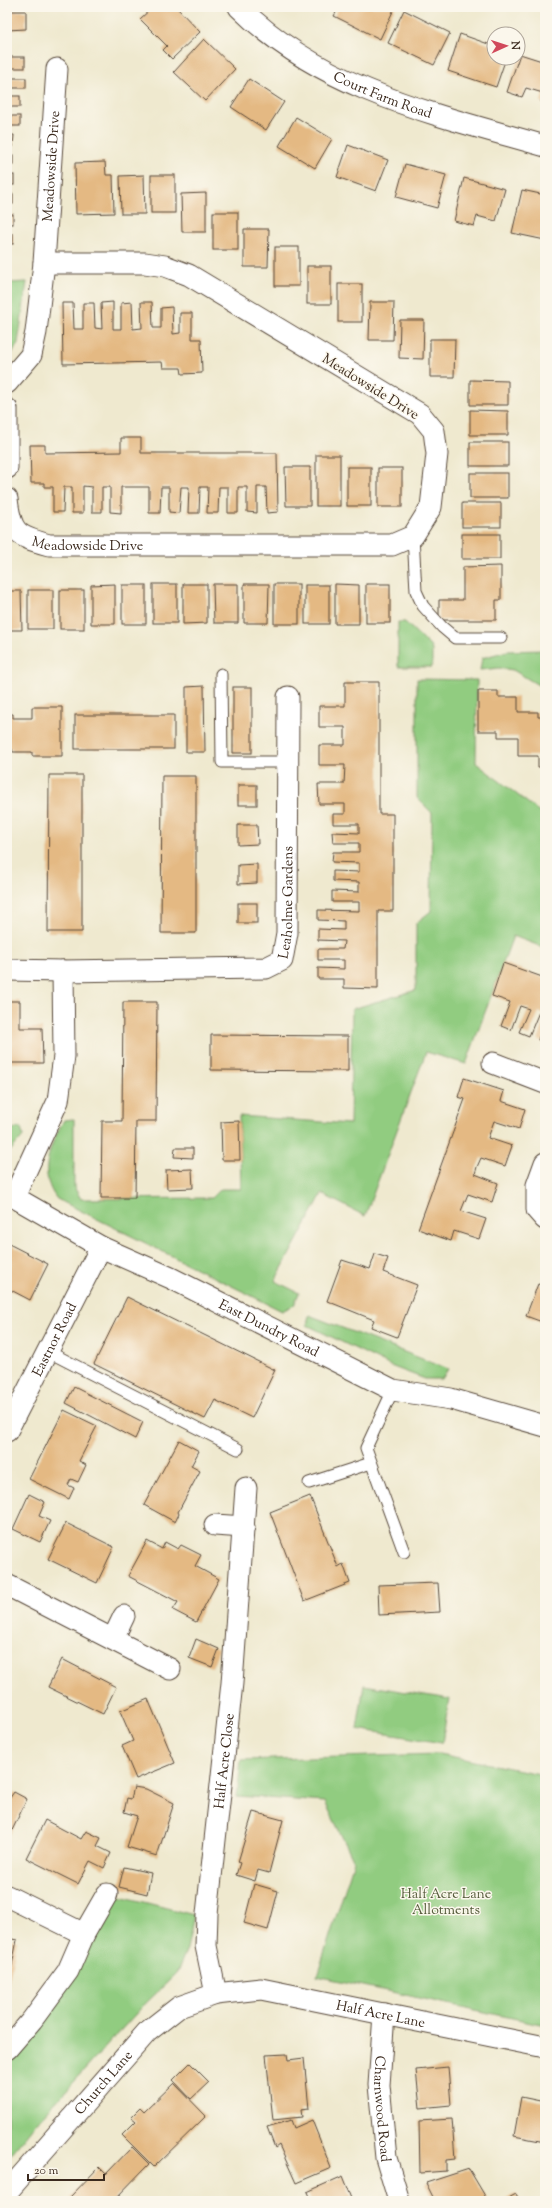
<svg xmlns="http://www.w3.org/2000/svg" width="552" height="2208" viewBox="0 0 552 2208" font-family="'Sorts Mill Goudy',serif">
  <rect width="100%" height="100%" fill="#fbf7ec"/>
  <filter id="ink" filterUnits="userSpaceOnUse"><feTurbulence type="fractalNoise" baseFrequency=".025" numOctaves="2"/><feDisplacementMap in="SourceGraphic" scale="8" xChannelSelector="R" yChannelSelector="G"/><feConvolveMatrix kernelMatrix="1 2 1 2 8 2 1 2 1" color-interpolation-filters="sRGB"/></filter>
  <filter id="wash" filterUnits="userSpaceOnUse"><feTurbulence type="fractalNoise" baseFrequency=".012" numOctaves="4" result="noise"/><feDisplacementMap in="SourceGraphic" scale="16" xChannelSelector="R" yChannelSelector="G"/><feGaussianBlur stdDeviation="0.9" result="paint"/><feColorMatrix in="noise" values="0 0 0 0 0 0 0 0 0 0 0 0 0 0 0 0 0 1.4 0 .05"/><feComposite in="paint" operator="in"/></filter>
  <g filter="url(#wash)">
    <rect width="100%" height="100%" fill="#efe9cf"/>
    <g fill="#91cc80" stroke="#667b4f">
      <polygon points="27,282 18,343 7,362 7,283"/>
      <polygon points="398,622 405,622 430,646 432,650 432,667 398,667"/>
      <polygon points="545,650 545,689 513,670 499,668 480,670 482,658 507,651"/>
      <path d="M 417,679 L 477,680 L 476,763 L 545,816 L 545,948 L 513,936 L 466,1064 L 426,1052 L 365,1216 L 322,1194 L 275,1281 L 299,1293 L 294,1305 L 282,1311 L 57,1199 C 37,1174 50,1145 64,1120 L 74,1119 L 74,1187 L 81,1199 L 212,1198 L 221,1189 L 241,1189 L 239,1116 L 350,1124 L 352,1009 L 416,990 L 416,923 L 431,911 L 432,813 L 417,798 Z"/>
      <polygon points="21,1128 23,1136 7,1155 7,1129"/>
      <polygon points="309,1315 448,1369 442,1379 425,1379 393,1367 307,1325"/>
      <polygon points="364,1685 449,1699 442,1743 357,1729"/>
      <polygon points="439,1754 545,1775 545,2025 317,1976 354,1861 325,1802 237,1796 241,1760"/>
      <path d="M 116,1895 L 194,1915 L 187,1949 L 176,1974 L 142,2007 L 32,2128 L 7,2159 L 7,2061 C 51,2010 85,1954 116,1895 Z"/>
    </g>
    <g id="blocks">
      <g fill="#e4b983">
        <polygon points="153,7 176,7 200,32 172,59 163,50 167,46 140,19"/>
        <polygon points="339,7 395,7 380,39 334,16"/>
        <polygon points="404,10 450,33 434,65 388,43"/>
        <polygon points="7,11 26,11 26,29 7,30"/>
        <polygon points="460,34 494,46 494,58 506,58 496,87 448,71"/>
        <polygon points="204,39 235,69 205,101 174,72"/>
        <polygon points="520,54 545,62 545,103 541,102 543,93 526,88 522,97 507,92"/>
        <rect x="7" y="57" width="18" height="11"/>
        <rect x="7" y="78" width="19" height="10"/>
        <polygon points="249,79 284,102 266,130 231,107"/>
        <rect x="7" y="96" width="13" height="11"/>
        <rect x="7" y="116" width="13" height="10"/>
        <polygon points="296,117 332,139 315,168 279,146"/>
        <polygon points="7,135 14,135 13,146 7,146"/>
        <polygon points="348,145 388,160 376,191 337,177"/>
        <rect x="7" y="155" width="6" height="10"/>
        <polygon points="105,162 106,175 113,175 114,213 76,214 75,163"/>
        <polygon points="405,164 446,175 437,208 396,197"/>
        <rect x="7" y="175" width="7" height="10"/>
        <polygon points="144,175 145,214 121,214 120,176"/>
        <rect x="151" y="175" width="24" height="38"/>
        <polygon points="464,178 505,189 496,221 477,216 474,226 454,221"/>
        <polygon points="522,190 545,195 545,240 512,233"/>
        <polygon points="206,193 206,232 182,232 181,194"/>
        <rect x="7" y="194" width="6" height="10"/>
        <rect x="213" y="212" width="25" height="38"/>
        <rect x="7" y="214" width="6" height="10"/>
        <polygon points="244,229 269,229 268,267 244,267"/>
        <rect x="7" y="234" width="6" height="10"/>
        <rect x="275" y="247" width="24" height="39"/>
        <rect x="307" y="266" width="24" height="38"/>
        <rect x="338" y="284" width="24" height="38"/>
        <polygon points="113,302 113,329 121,329 121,303 132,302 133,329 142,328 141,302 152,302 153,328 161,328 161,308 172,307 173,334 180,333 180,313 192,313 192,339 201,339 202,373 182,374 181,368 163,368 162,362 63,364 62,303 73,303 74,329 83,329 83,303 94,303 95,328 102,329 101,303"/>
        <polygon points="370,302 394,302 393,340 369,340"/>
        <polygon points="400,320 424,320 423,359 399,358"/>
        <polygon points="430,339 455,339 454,377 430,377"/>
        <polygon points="470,380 508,381 508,405 470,405"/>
        <polygon points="470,410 508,411 508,435 470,435"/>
        <polygon points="121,438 141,438 141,453 277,453 278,512 267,513 266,487 257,487 257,513 247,512 247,487 238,487 238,513 228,513 228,487 219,487 218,513 207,513 208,487 200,487 199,513 188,513 189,487 181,487 179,513 169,512 169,487 161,487 160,513 149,513 149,487 121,487 121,513 110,512 110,487 102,487 102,512 92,512 92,487 83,486 83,513 72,513 72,487 64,487 63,512 53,512 53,487 44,487 44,483 31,483 30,445 45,445 45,453 121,452"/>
        <rect x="470" y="442" width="38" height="24"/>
        <rect x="316" y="455" width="24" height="51"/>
        <polygon points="285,467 310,467 310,506 286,506"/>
        <rect x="347" y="467" width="24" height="39"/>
        <rect x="378" y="468" width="24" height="39"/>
        <rect x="470" y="473" width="38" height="25"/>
        <rect x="462" y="503" width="39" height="24"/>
        <rect x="462" y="534" width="38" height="25"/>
        <polygon points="501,566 501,600 496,600 496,620 439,620 439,600 463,600 463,567"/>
        <polygon points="115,584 115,624 91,624 91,585"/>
        <rect x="153" y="584" width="24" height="39"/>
        <polygon points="183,584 207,584 207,623 183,624"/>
        <polygon points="213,584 238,584 238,623 214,623"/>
        <polygon points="244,584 269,584 268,623 244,623"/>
        <rect x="274" y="584" width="25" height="40"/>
        <polygon points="335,584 359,585 359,624 335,624"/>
        <rect x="366" y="584" width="24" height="39"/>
        <rect x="122" y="585" width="24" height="39"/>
        <rect x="305" y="585" width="24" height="39"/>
        <rect x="28" y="590" width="25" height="39"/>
        <rect x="60" y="590" width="24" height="39"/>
        <polygon points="7,591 21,591 22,630 7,630"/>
        <polygon points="345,682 379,682 379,814 393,814 393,911 378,911 378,989 344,988 344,979 318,979 318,968 344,969 344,960 318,960 318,949 343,949 344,941 318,940 318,929 344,930 344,921 318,920 318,910 359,911 359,902 332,902 332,891 359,892 359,882 333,881 333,871 359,872 359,863 332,862 333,852 359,852 359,843 333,843 332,832 359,833 359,824 333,824 333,814 345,814 345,804 319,804 318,784 344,784 345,765 319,765 319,745 345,745 345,727 319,727 319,706 345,706"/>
        <polygon points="204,686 205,752 186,752 186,687"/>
        <rect x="233" y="687" width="19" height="66"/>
        <polygon points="478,691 498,691 498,697 518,697 518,712 538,712 538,717 545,717 545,767 538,767 538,756 518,756 518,737 498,737 498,731 478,731"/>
        <polygon points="32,707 62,707 62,756 32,756 32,752 13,752 12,749 7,749 7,714 13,714 13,718 32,718"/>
        <rect x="75" y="715" width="99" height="34"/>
        <polygon points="49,775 82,775 82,932 48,932"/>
        <polygon points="162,776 196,776 196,933 161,933"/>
        <rect x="238" y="785" width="19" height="20"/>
        <polygon points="238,825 257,825 258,844 238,845"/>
        <polygon points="257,864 257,883 238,884 238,865"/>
        <rect x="238" y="903" width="19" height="20"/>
        <polygon points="503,963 545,978 545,1015 539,1012 529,1036 519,1032 529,1009 520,1006 511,1030 501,1026 510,1002 492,996"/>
        <polygon points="7,1001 20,1001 20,1028 42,1028 43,1063 7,1063"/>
        <polygon points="123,1002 157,1002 156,1121 136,1121 135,1198 101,1198 102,1121 122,1121"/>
        <polygon points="545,1021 545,1043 538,1040"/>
        <polygon points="211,1035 348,1036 348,1071 211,1070"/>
        <polygon points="464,1078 504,1091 501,1101 525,1109 519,1129 494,1121 488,1138 512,1146 505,1166 481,1158 477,1167 475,1174 498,1183 492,1202 468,1194 461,1211 486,1219 479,1239 454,1231 451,1241 418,1229 465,1099 458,1097"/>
        <polygon points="239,1121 240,1160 222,1160 221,1122"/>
        <polygon points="175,1148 193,1148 193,1158 174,1157"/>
        <polygon points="192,1169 193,1188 167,1189 166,1170"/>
        <polygon points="7,1243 48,1264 30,1300 7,1288"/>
        <polygon points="375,1254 388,1258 383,1272 417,1285 397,1337 371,1327 374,1320 327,1301 342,1260 370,1269"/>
        <polygon points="538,1284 545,1286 545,1323 526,1316"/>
        <polygon points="127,1297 275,1370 252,1418 215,1400 205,1419 94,1364"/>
        <polygon points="74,1387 143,1422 135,1439 66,1403"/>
        <polygon points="64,1410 97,1426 79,1461 86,1465 78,1482 71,1479 68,1485 74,1488 69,1499 29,1479"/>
        <polygon points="179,1440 199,1451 191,1466 200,1471 178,1512 179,1514 175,1522 144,1505"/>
        <polygon points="29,1494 45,1502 39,1516 50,1521 40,1542 13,1529"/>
        <polygon points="310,1496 338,1567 343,1564 350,1583 304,1601 270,1512"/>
        <polygon points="66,1523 114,1547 97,1583 48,1559"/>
        <polygon points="147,1541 162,1549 165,1542 178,1549 181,1545 201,1555 195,1566 219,1579 196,1622 173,1610 178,1602 128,1576"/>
        <polygon points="438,1583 440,1612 379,1615 378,1585"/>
        <polygon points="196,1639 219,1649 212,1667 189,1658"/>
        <polygon points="62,1659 116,1687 103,1714 48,1687"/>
        <polygon points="148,1699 175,1763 136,1779 122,1746 133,1741 120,1711"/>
        <polygon points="134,1787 146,1789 174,1803 157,1856 127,1847 137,1816 124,1812 127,1798 131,1799"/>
        <polygon points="14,1792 27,1799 7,1841 7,1802"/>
        <polygon points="253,1812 283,1820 269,1873 258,1870 255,1881 236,1875 240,1863 238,1862"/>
        <polygon points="45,1820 81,1839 86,1831 101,1838 97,1846 111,1853 104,1868 90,1861 78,1884 26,1858"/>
        <polygon points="124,1867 151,1873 147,1894 119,1887"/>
        <polygon points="254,1884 278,1891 268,1930 244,1923"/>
        <polygon points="7,1938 17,1940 8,1985 7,1985"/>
        <polygon points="287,2054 288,2060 304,2058 309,2109 301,2110 302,2117 273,2120 266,2055"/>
        <polygon points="190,2063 209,2082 191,2099 173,2080"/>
        <polygon points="448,2067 451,2105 420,2108 416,2070"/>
        <polygon points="174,2083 206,2116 154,2167 122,2135 136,2121 131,2117 140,2108 144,2112"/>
        <polygon points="521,2097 545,2102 545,2142 514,2136"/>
        <polygon points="452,2119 455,2159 446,2160 446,2171 420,2173 419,2121"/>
        <polygon points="291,2120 294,2128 312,2120 331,2168 296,2183 279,2145 275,2148 267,2127"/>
        <polygon points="132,2147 149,2164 113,2201 75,2201 70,2197 99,2167 106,2174"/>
        <polygon points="469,2169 488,2201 435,2201 426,2183"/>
        <polygon points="343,2176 353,2201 311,2201 307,2192"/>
        <polygon points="516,2194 520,2201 503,2201"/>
      </g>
    </g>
  </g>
  <g filter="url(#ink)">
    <use href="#blocks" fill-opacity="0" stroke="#564739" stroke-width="1"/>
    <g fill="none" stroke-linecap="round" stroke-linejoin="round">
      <g stroke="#564739" stroke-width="13">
        <g id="service">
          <polyline points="413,536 416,591 423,606 442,627 455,638 501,638"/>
          <polyline points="221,674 222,762 288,762"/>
          <polyline points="47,1351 238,1449"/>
          <polyline points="393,1390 366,1448 404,1552"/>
          <polyline points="309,1483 371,1463"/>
        </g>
      </g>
      <g stroke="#564739" stroke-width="23">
        <g id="minor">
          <path id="s1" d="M 239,7 C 322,90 437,115 545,146"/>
          <path id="s2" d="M 7,383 L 31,355 L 36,332 L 44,263 L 57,69"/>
          <polyline points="7,409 7,468"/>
          <path id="s3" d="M 7,499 C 11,533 16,536 49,545 L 392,545 L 413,536 L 431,507 L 437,454 L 434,431 L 420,414 L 189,275 L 165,266 L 145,263 L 44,263"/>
          <path id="s4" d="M 7,970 L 63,971 L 266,968 L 282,960 L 287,933 L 288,697"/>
          <polyline points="493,1063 545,1083"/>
          <polyline points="545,1163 537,1185 537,1210 545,1219"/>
          <path id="s5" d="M 7,1193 L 101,1247 L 171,1278 L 393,1390 L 451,1399 L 545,1426"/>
          <polyline points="14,1197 58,1101 64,1056 63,971"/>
          <path id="s6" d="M 7,1431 L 101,1247"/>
          <polyline points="215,1525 244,1527"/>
          <polyline points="7,1585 170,1669"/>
          <polyline points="113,1639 124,1616"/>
          <polyline points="7,1896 84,1934 68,1971 32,2020 7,2049"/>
          <polyline points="84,1934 107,1894"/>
          <path id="s7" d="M 216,1994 L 206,1946 L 207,1914 L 232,1683 L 246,1488"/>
          <path id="s8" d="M 384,2014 L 379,2085 L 386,2158 L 399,2201"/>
          <path id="s9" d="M 7,2192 L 147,2032 L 179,2007 L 216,1994 L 261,1989 L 545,2047"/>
        </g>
      </g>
      <use href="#service" stroke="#fff" stroke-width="11"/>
      <use href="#minor" stroke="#fff" stroke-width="21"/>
    </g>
  </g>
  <g text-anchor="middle" stroke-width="3" stroke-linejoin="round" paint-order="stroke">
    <g font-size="14" fill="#3b2a1e" stroke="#fbf7ec">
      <text dy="5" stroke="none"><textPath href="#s1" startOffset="170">Court Farm Road</textPath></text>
      <text dy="5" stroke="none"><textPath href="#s2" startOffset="227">Meadowside Drive</textPath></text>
      <text transform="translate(371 386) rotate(32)" y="5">Meadowside Drive</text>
      <text dy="5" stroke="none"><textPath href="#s3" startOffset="108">Meadowside Drive</textPath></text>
      <text dy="5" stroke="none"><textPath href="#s4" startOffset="335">Leaholme Gardens</textPath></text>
      <text dy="5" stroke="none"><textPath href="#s5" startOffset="295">East Dundry Road</textPath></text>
      <text dy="5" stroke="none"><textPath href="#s6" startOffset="103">Eastnor Road</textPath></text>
      <text dy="5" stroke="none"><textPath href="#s7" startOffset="235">Half Acre Close</textPath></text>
      <text dy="5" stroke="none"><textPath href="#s9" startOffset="460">Half Acre Lane</textPath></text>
      <text dy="5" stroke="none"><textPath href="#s9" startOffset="146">Church Lane</textPath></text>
      <text dy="5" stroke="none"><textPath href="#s8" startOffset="95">Charnwood Road</textPath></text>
    </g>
    <g font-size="14" fill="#555b3b" stroke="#fbf7ec">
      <text x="446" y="1898">Half Acre Lane<tspan x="446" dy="16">Allotments</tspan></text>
    </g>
  </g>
  <rect width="552" height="2208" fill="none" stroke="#fbf7ec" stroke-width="24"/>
  <g transform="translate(506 46) rotate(87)"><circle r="19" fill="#fbf7ec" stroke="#aea59a"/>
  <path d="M0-3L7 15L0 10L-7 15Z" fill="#d1495b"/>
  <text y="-6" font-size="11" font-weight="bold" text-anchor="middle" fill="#3b2a1e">N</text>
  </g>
  <path d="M28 2174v6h76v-6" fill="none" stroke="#3b2a1e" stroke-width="2"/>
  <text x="34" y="2174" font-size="12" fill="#3b2a1e" stroke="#fbf7ec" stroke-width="3" paint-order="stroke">20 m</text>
</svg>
